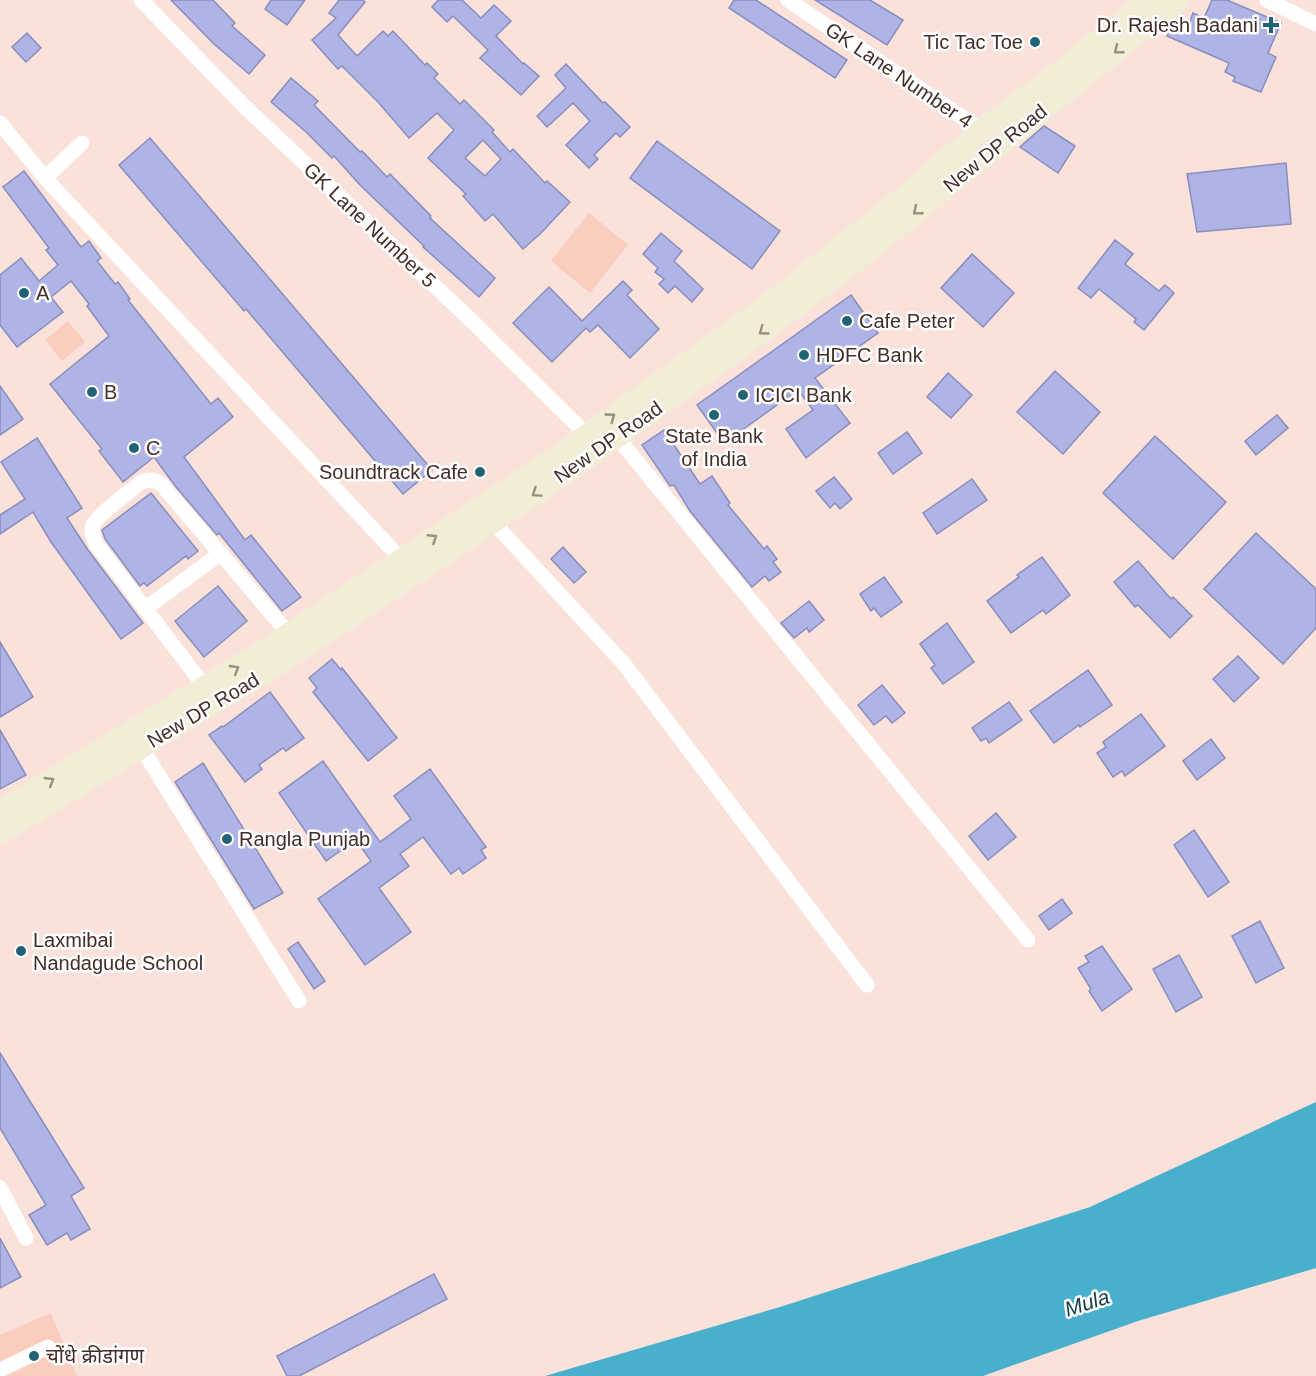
<svg xmlns="http://www.w3.org/2000/svg" width="1316" height="1376" viewBox="0 0 1316 1376" font-family="Helvetica,'Noto Sans Devanagari',sans-serif">
  <rect width="100%" height="100%" fill="#fae2da"/>
  <g fill="#fbcdbe">
    <polygon points="589,213 628,245 590,293 551,261"/>
    <polygon points="68,321 85,342 62,361 45,340"/>
    <polygon points="51,1313 77,1376 0,1376 0,1335"/>
  </g>
  <polygon fill="#48afcd" points="1316,1102 1316,1268 1138,1321 983,1376 545,1376 780,1307 1090,1207"/>
  <g fill="#afb4e6" stroke="#898dbd" stroke-width="1.5" fill-rule="evenodd">
    <polygon points="171,0 213,0 235,23 232,26 265,55 249,74 214,44"/>
    <polygon points="271,0 305,0 287,25 265,9"/>
    <path d="M 339,0 L 363,0 L 365,2 L 338,35 L 357,56 L 383,31 L 388,36 L 393,31 L 425,65 L 427,63 L 438,74 L 434,78 L 460,104 L 464,100 L 494,130 L 492,132 L 510,152 L 513,149 L 545,183 L 547,181 L 570,202 L 540,234 L 523,249 L 493,214 L 485,221 L 463,196 L 466,194 L 428,158 L 454,130 L 437,113 L 409,138 L 378,102 L 342,66 L 338,69 L 312,40 L 336,18 L 329,13 ZM 483,140 L 501,159 L 485,176 L 465,158 Z"/>
    <polygon points="438,0 462,0 481,18 494,5 511,21 496,36 523,64 524,63 539,76 521,95 480,58 488,50 453,16 447,22 432,7"/>
    <polygon points="734,0 756,0 847,60 835,78 729,8"/>
    <polygon points="815,0 870,0 903,20 887,45"/>
    <polygon points="1212,0 1227,0 1281,23 1268,53 1276,57 1261,92 1233,81 1235,77 1225,72 1229,63 1167,36 1171,24 1182,28 1185,22 1189,24 1193,13 1204,18"/>
    <polygon points="27,33 41,48 26,62 12,47"/>
    <polygon points="566,64 603,103 605,102 630,127 620,137 616,133 594,155 598,159 589,168 566,145 590,121 573,103 547,127 537,116 566,88 555,75"/>
    <polygon points="291,78 318,101 314,105 360,152 362,151 387,177 390,174 431,216 430,218 495,278 479,297 423,247 424,246 360,185 334,156 332,158 306,132 271,102"/>
    <polygon points="1044,126 1075,146 1058,173 1020,147"/>
    <polygon points="150,138 432,470 403,494 246,309 244,311 119,165"/>
    <polygon points="657,141 780,231 752,269 630,178"/>
    <polygon points="1286,163 1291,224 1197,232 1187,174"/>
    <polygon points="24,171 81,247 89,241 101,258 97,261 115,284 118,282 130,299 128,300 211,404 218,398 233,417 184,457 245,540 251,535 301,597 282,611 219,533 217,535 176,487 154,457 123,482 99,451 102,449 50,384 109,336 87,306 89,304 71,281 51,297 63,312 17,347 0,325 0,275 21,258 39,281 58,265 46,250 49,248 3,187"/>
    <polygon points="661,233 682,251 674,261 703,289 692,302 675,286 668,293 659,284 664,279 655,272 658,268 643,254"/>
    <polygon points="1115,240 1133,254 1125,264 1159,291 1165,285 1174,293 1144,330 1134,322 1136,319 1099,289 1091,298 1078,288"/>
    <polygon points="972,254 1014,293 983,327 941,288"/>
    <polygon points="623,281 632,290 627,295 659,329 630,358 598,325 590,332 586,328 552,362 513,323 549,287 582,321"/>
    <polygon points="851,295 878,333 815,378 850,423 806,458 786,429 813,410 798,390 724,443 697,405"/>
    <polygon points="1055,371 1100,412 1063,454 1017,412"/>
    <polygon points="948,373 972,395 951,418 927,397"/>
    <polygon points="0,386 23,419 0,435"/>
    <polygon points="1277,415 1288,428 1256,455 1245,441"/>
    <polygon points="664,430 700,484 712,476 730,503 728,505 764,549 767,546 777,559 773,562 781,572 769,581 765,576 752,587 690,511 674,485 670,486 642,445"/>
    <polygon points="907,432 922,453 893,474 878,453"/>
    <polygon points="1155,436 1226,502 1173,559 1103,493"/>
    <polygon points="37,438 82,508 67,518 88,550 143,623 121,639 51,542 33,512 0,534 0,515 25,499 1,462"/>
    <polygon points="834,477 852,499 840,509 835,503 830,508 816,491"/>
    <polygon points="972,479 987,500 937,534 923,513"/>
    <polygon points="151,493 198,551 188,559 186,556 147,586 144,583 140,586 105,539 102,530"/>
    <polygon points="1256,533 1316,589 1316,628 1283,664 1204,589"/>
    <polygon points="563,547 586,572 574,583 551,559"/>
    <polygon points="1042,557 1070,595 1046,614 1043,610 1011,633 987,601 1019,577 1017,575"/>
    <polygon points="1138,561 1171,599 1173,597 1192,616 1170,638 1138,605 1135,607 1114,582"/>
    <polygon points="884,577 902,602 881,617 874,608 871,611 860,594"/>
    <polygon points="218,586 247,621 204,657 175,621"/>
    <polygon points="809,601 824,620 809,632 807,628 794,638 781,623"/>
    <polygon points="947,623 974,662 943,684 931,668 935,665 920,644"/>
    <polygon points="0,642 33,697 0,717"/>
    <polygon points="1238,656 1259,678 1234,702 1213,679"/>
    <polygon points="332,659 341,670 342,668 397,738 368,761 313,692 317,688 309,678"/>
    <polygon points="1088,670 1112,705 1080,727 1079,725 1054,743 1030,711"/>
    <polygon points="882,685 905,713 892,723 886,716 874,725 858,705"/>
    <polygon points="270,692 304,738 286,751 283,748 259,765 262,769 245,782 209,735 222,726 223,727"/>
    <polygon points="1009,702 1022,720 989,743 986,738 981,741 972,728"/>
    <polygon points="1141,714 1165,746 1125,776 1122,771 1113,777 1097,753 1106,747 1103,742"/>
    <polygon points="0,730 26,775 0,789"/>
    <polygon points="1211,739 1225,758 1197,780 1183,761"/>
    <polygon points="323,761 380,842 411,819 394,796 430,769 486,847 481,850 486,858 463,874 459,868 451,874 423,837 400,854 409,866 379,888 411,932 365,965 318,899 371,861 356,840 326,861 279,793"/>
    <polygon points="203,763 283,893 254,909 175,782"/>
    <polygon points="996,813 1016,837 988,860 969,836"/>
    <polygon points="1194,830 1229,882 1208,897 1174,845"/>
    <polygon points="1062,899 1072,913 1049,930 1039,916"/>
    <polygon points="1260,921 1284,968 1256,983 1232,936"/>
    <polygon points="298,942 325,981 314,989 288,949"/>
    <polygon points="1102,946 1132,989 1102,1011 1089,991 1091,989 1078,968 1089,962 1085,956"/>
    <polygon points="1179,955 1202,997 1176,1012 1153,969"/>
    <polygon points="0,1053 84,1188 71,1196 90,1229 71,1240 67,1233 47,1245 29,1215 46,1205 0,1128"/>
    <polygon points="0,1238 21,1277 0,1288"/>
    <polygon points="434,1274 447,1299 299,1376 287,1376 277,1356"/>
  </g>
  <g fill="none" stroke-linecap="round" stroke-linejoin="round">
    <g stroke="#fff" stroke-width="15">
      <polyline points="141,0 243,105 476,325 592,440"/>
      <polyline points="788,0 981,130"/>
      <polyline points="1267,0 1316,24"/>
      <polyline points="0,123 45,178 401,559"/>
      <polyline points="45,178 82,143"/>
      <polyline points="617,437 1028,940"/>
      <polyline points="493,522 624,664 867,985"/>
      <polyline points="145,609 221,553"/>
      <path d="M 205,687 L 96,544 C 94,538 90,532 93,525 C 97,515 131,491 141,482 C 150,479 155,479 162,485 L 289,634"/>
      <polyline points="141,747 299,1001"/>
      <polyline points="0,1188 26,1238"/>
      <polyline points="0,1370 48,1347"/>
    </g>
    <g stroke="#f1edd6" stroke-width="22">
      <polyline points="0,811 257,655 558,456 766,306 897,202 981,130 1063,69 1149,0"/>
      <polyline points="0,833 268,671 568,472 776,322 853,263 1180,0"/>
    </g>
  </g>
  <defs><path id="oneway-chevron" d="M-2-3.5L2.5 0L-2 3.5" fill="none" stroke-width="1.6" stroke-linecap="round" stroke-linejoin="round" transform="scale(1.5)"/></defs>
  <g stroke="#9a8e7e">
    <use href="#oneway-chevron" transform="translate(1118 50) rotate(141)"/>
    <use href="#oneway-chevron" transform="translate(917 211) rotate(141)"/>
    <use href="#oneway-chevron" transform="translate(763 331) rotate(144)"/>
    <use href="#oneway-chevron" transform="translate(611 417) rotate(-36)"/>
    <use href="#oneway-chevron" transform="translate(536 493) rotate(146)"/>
    <use href="#oneway-chevron" transform="translate(433 538) rotate(-33)"/>
    <use href="#oneway-chevron" transform="translate(235 669) rotate(-31)"/>
    <use href="#oneway-chevron" transform="translate(50 781) rotate(-31)"/>
  </g>
  <g fill="#206376" stroke="#fff" stroke-width="2">
    <path d="M1268 16h6v6h6v6h-6v6h-6v-6h-6v-6h6z"/>
    <circle cx="1035" cy="42" r="6"/>
    <circle cx="24" cy="293" r="6"/>
    <circle cx="847" cy="321" r="6"/>
    <circle cx="804" cy="355" r="6"/>
    <circle cx="92" cy="392" r="6"/>
    <circle cx="743" cy="395" r="6"/>
    <circle cx="714" cy="415" r="6"/>
    <circle cx="134" cy="448" r="6"/>
    <circle cx="480" cy="472" r="6"/>
    <circle cx="227" cy="839" r="6"/>
    <circle cx="21" cy="951" r="6"/>
    <circle cx="34" cy="1356" r="6"/>
  </g>
  <g text-anchor="middle" stroke-width="5" stroke-linejoin="round" paint-order="stroke">
    <g font-size="20" fill="#442e27" stroke="#fff" text-anchor="start">
      <text x="1258" y="32" text-anchor="end">Dr. Rajesh Badani</text>
      <text x="1023" y="49" text-anchor="end">Tic Tac Toe</text>
      <text x="36" y="300">A</text>
      <text x="859" y="328">Cafe Peter</text>
      <text x="816" y="362">HDFC Bank</text>
      <text x="104" y="399">B</text>
      <text x="755" y="402">ICICI Bank</text>
      <text x="714" y="443" text-anchor="middle">State Bank<tspan x="714" dy="23">of India</tspan></text>
      <text x="146" y="455">C</text>
      <text x="468" y="479" text-anchor="end">Soundtrack Cafe</text>
      <text x="239" y="846">Rangla Punjab</text>
      <text x="33" y="947">Laxmibai<tspan x="33" dy="23">Nandagude School</tspan></text>
      <text x="46" y="1363">चोंधे क्रीडांगण</text>
    </g>
    <g font-size="20" fill="#442e27" stroke="#fff">
      <text transform="translate(899 75) rotate(34)" y="7">GK Lane Number 4</text>
      <text transform="translate(995 148) rotate(-39)" y="7">New DP Road</text>
      <text transform="translate(370 225) rotate(43)" y="7">GK Lane Number 5</text>
      <text transform="translate(608 442) rotate(-35)" y="7">New DP Road</text>
      <text transform="translate(203 710) rotate(-31)" y="7">New DP Road</text>
    </g>
    <g font-size="21" font-style="italic" fill="#14414e" stroke="#fff">
      <text transform="translate(1087 1303) rotate(-18)" y="7">Mula</text>
    </g>
  </g>
</svg>
